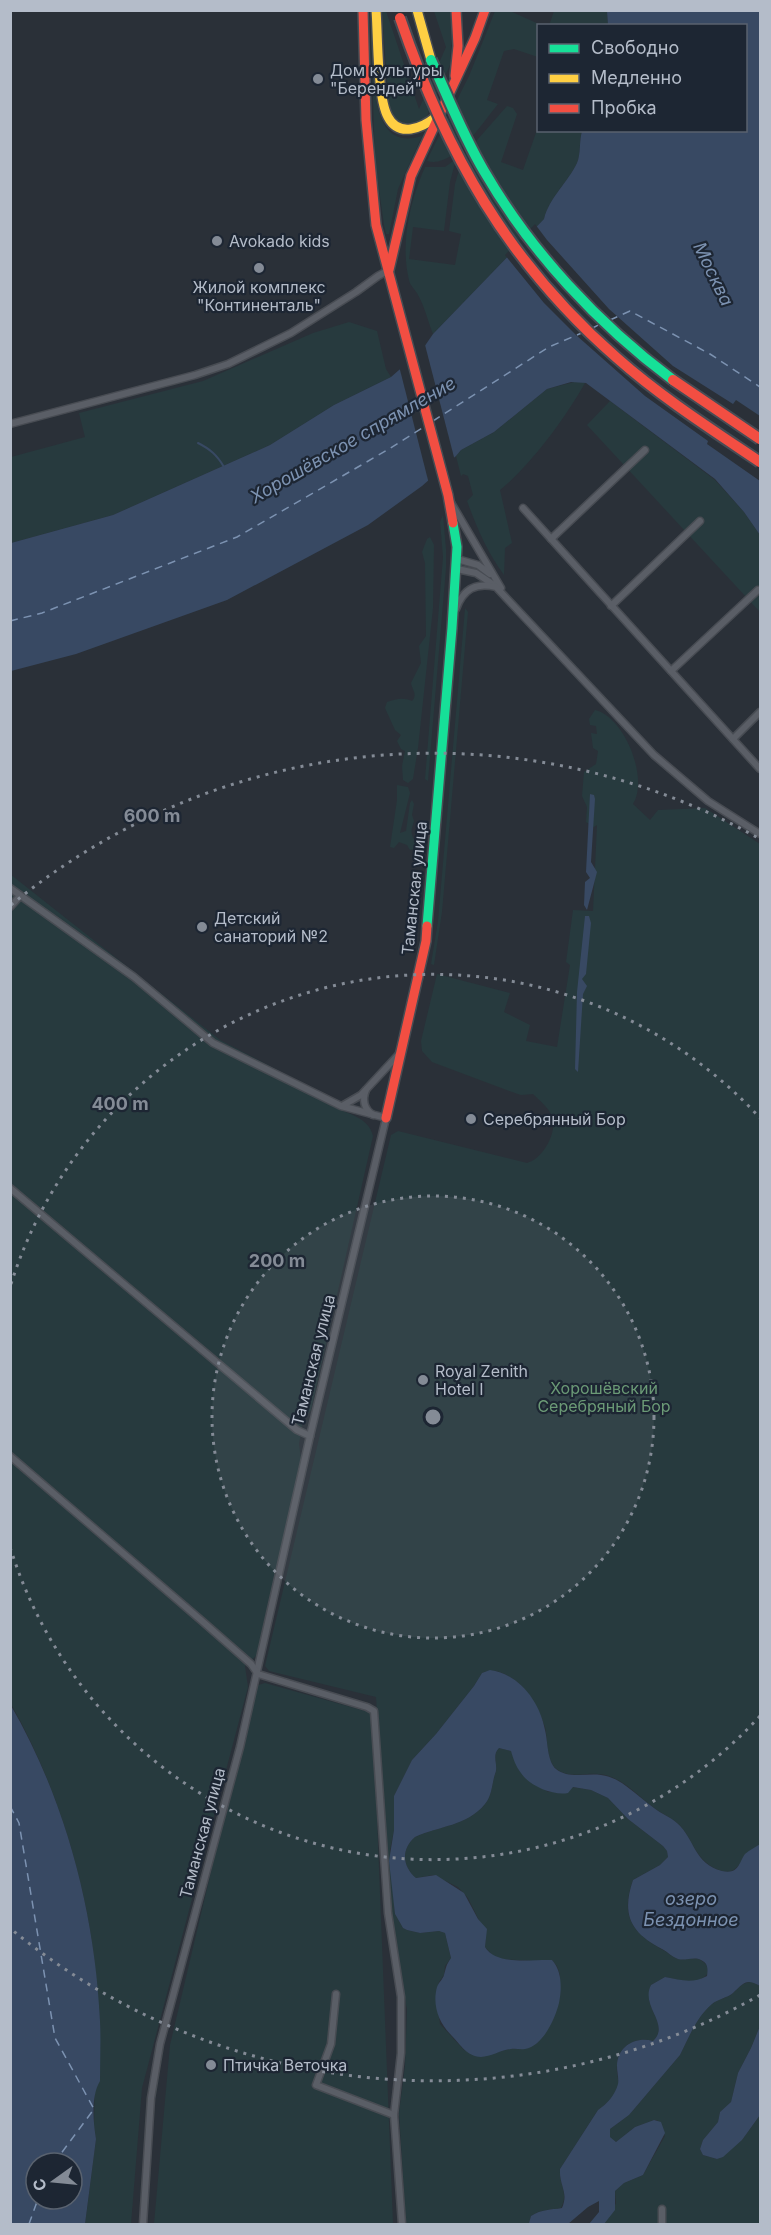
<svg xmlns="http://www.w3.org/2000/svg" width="771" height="2235" viewBox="0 0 771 2235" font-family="Inter,sans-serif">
  <rect width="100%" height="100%" fill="#2a3038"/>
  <g fill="#273a3e">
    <polygon points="382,11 386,11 419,109 446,47 434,11 450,11 452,33 450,65 425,120 411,127 397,123 389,111"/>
    <path d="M 495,11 L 510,11 L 541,25 L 538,26 L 538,57 L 514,49 L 504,51 L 487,100 L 498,104 C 483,122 454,169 427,161 L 429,156 L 469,76 Z"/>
    <polygon points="554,11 607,11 608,25 549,26"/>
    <path d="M 371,39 L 373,39 C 375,70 367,154 422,136 L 398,189 L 389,234 L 386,234 L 384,225 L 375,161 Z"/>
    <path d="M 507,106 L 513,108 L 517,114 L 501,162 L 523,170 L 538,127 L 538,130 L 582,131 C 579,141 581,154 577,163 C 568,182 549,198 544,219 L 433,334 C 428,322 425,307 418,295 C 416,290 410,286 409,280 C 400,243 410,201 425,167 L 445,167 L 456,159 L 450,182 L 444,231 L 413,227 L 409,259 L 455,265 L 461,234 L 449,231 L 455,184 L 463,156 Z"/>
    <polygon points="349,322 377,331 386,369 391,377 334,405 270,445 113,515 11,543 11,457 85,437 79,413 203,381 313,333"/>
    <path d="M 578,381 L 585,383 C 566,417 531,465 500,490 L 512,543 L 505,548 L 504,575 C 487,552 477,528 467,501 L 473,495 L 468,476 L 463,474 L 461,476 L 456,456 L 461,450 L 494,432 L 547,389 Z"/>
    <polygon points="610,401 715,480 744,512 760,535 760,612 587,425"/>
    <polygon points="443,515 446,549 446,568 428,781 425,779 443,557 440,522"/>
    <path d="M 430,537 L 434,545 L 433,608 L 418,748 L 413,779 L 408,783 L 403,780 L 402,766 L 405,751 L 401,749 L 397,741 L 401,735 L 395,730 L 385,708 L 387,702 C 396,699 403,697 412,701 C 418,694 412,690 411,683 L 421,663 L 419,646 L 426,636 L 425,563 L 422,552 L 427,539 Z"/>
    <polygon points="465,608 468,612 442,912 434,965 431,964 438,921"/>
    <path d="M 595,710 C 625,717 649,779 633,804 L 650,820 L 658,810 L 705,808 L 760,844 L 760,1844 C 755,1848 747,1853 743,1859 C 738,1867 733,1874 722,1871 C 693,1862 695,1838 676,1822 C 669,1816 660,1813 653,1807 C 637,1795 620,1775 598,1774 C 586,1773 569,1778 558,1770 C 546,1763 548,1739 545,1727 C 538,1707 527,1686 508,1676 C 500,1671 491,1669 482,1673 L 474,1686 L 436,1734 L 412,1760 L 394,1796 L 394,1830 L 390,1850 L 395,1914 L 403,1928 L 407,1930 L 420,1933 L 439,1931 L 445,1933 L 451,1958 L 445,1966 L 444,1975 L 439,1982 L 436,1996 L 440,2024 L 464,2050 L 480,2057 L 509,2049 L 520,2049 L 538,2042 L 545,2034 L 555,2014 L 560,1996 L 560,1975 L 557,1966 L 552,1960 L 533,1961 L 500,1959 L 493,1956 L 485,1947 L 486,1935 L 480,1922 L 468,1898 L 458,1887 L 433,1875 L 416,1878 C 402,1866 401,1849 415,1837 C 439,1826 467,1826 485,1804 C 492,1796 492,1783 495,1774 C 499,1765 491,1756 499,1748 L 511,1751 L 519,1770 L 548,1792 L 572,1787 L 591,1790 L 608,1798 L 628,1819 L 663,1846 L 667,1851 L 668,1857 L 660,1865 L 633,1880 C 620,1916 632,1933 663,1950 C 669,1953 673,1958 679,1959 C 688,1961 695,1955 702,1961 C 707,1964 708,1968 708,1973 C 697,1987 680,1980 665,1977 L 651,1985 C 641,2010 671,2023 653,2041 C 636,2036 617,2046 617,2066 C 616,2072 619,2079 618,2085 C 615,2095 607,2104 598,2110 L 560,2169 C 559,2186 569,2192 561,2208 C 550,2210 542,2209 531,2216 L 529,2224 L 406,2224 L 399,2113 L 405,2066 L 407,2010 L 388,1898 L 376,1697 L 269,1671 L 265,1666 L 391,1135 L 398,1131 L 527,1163 C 543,1159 558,1132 552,1116 C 548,1107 539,1100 533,1094 L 521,1095 L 515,1093 L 432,1062 L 422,1051 L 421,1041 L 437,974 L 510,993 L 504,1012 L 530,1025 L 526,1041 L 557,1047 L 570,965 L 566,962 L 573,910 L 593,911 L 597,825 L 594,827 L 586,822 L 587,807 L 582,796 L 584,772 L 596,764 L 598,751 L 593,748 L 591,733 L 597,734 L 596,726 L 590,725 L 589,719 Z"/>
    <path d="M 397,785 L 408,787 L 410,793 L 400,833 L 406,831 L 410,803 L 412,800 L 414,804 L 412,815 L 414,821 C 410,834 411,832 416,844 L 415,849 L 410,850 L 407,845 L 399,842 L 394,848 L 390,847 L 397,800 Z"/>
    <path d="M 10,874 L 220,1040 L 335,1100 L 334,1107 C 349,1114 369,1118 373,1136 L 311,1410 L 303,1420 L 299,1444 L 301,1459 L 257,1655 L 245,1666 L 248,1687 L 142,2088 L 131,2224 L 85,2224 L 96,2139 L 94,2126 C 95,2088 95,2050 95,2012 C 95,1994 96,1975 94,1957 C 83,1870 54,1780 11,1704 Z"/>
    <polygon points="265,1683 369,1712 373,1716 393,2224 154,2224 170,2045 255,1686"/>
    <path d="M 752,1982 L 760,1986 L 760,2026 L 751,2048 L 738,2073 L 731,2102 L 720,2112 L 718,2122 L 703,2140 L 700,2149 L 703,2155 L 717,2159 L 742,2140 L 760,2115 L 760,2224 L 604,2224 L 608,2209 L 616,2204 L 615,2191 L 624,2183 L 643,2175 L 665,2136 L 657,2120 L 654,2120 L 635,2127 L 616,2142 L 610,2137 L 610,2129 L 629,2115 L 680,2055 C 689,2037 696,2018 712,2004 C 718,1999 727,1998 733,1993 C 740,1987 742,1982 752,1982 Z"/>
  </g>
  <g fill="#384963" fill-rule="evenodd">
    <path d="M 607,11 L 760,11 L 760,535 L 744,512 L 715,479 L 586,383 L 571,382 L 547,389 L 494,432 L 461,450 L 456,456 L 422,486 L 368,525 L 227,600 L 76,654 L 11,671 L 11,543 L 113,515 L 270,445 L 334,405 L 391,377 L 422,350 L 433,334 L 544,219 C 549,198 568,182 577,163 C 581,154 579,141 582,131 L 746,130 L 746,26 L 608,25 Z"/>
    <polygon points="590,794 594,795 595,799 591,862 597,872 587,910 584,905 585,882 590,878 586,872"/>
    <polygon points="585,916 589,916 591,923 586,974 582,979 587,986 583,994 578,1072 575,1069 577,992"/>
    <path d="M 490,1670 C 520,1674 540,1703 545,1730 C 548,1742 547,1761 556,1769 C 568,1779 587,1773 601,1775 C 610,1776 618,1780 626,1786 C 636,1793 644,1801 654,1808 C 661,1814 671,1817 677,1823 C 695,1839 694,1864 722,1871 C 739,1875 739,1862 745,1854 C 749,1850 756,1847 760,1844 L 760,1986 C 746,1978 744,1983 733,1993 C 727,1998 718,1999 712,2004 C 696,2018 689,2037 680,2055 L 629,2115 L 610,2129 L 610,2137 L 616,2142 L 635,2127 L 654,2120 L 661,2122 L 665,2133 L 643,2175 L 624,2183 L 615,2191 L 615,2210 L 604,2224 L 589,2224 L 599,2212 L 599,2201 L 588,2207 L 568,2224 L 529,2223 L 531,2216 C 542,2209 550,2210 562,2208 C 569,2192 559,2186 560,2169 L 598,2110 C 607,2104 615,2095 618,2084 C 619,2079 617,2072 617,2066 C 617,2046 636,2036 653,2041 C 671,2024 640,2007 651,1985 L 665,1977 C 681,1980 692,1984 707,1976 C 708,1969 708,1963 701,1960 C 694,1956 686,1961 678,1959 C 672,1957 668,1952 662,1949 C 631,1933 621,1915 633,1880 L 660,1865 L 668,1857 L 667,1851 L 663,1846 L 628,1819 L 608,1798 L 591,1790 L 573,1787 L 568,1793 C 554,1796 529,1786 521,1773 C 516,1767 513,1758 511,1751 L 499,1748 C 491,1756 499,1765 495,1774 C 492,1783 492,1796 485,1804 C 467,1826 439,1826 415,1837 C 401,1849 402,1866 416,1878 L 436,1875 L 464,1893 L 478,1919 L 487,1929 L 485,1947 C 496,1966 533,1959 552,1960 C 562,1971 562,1988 559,2003 C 555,2019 543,2046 525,2049 C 520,2050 516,2048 511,2049 C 501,2050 491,2057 481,2057 C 466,2056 461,2045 452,2036 C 439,2023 432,2006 437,1987 C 439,1982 443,1979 444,1975 C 446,1968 446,1965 451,1958 L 445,1933 L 439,1931 L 420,1933 L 407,1930 L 403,1928 L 395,1914 L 389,1861 L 394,1830 L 394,1796 L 412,1760 L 436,1734 L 474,1686 L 482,1673 Z"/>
    <path d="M 10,1704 C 65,1798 95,1912 100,2021 C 101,2041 100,2061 100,2081 C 91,2096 93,2121 96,2139 L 85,2224 L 11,2224 ZM 36,2163 L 72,2163 L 72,2199 L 36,2199 Z"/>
    <polygon points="760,2026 760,2115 742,2140 723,2157 717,2159 703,2155 700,2149 703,2140 718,2122 720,2112 731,2102 738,2073 751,2048"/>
  </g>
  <g fill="#2a3038">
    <polygon points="535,224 547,240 609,309 673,366 733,404 736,400 760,416 760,481 707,444 708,441 645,396 576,335 544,303 505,255"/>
    <polygon points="424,341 455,461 429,484 399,366"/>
  </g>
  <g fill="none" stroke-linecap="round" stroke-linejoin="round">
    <path stroke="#384963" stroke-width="2" d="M 198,443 C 210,449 217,455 224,467"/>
    <g stroke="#7c92b1" stroke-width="1.5" stroke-dasharray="8 6" stroke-linecap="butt">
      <polyline points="610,320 630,311 710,354 760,387"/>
      <polyline points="591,329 600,324"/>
      <polyline points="433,421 549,347 584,332"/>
      <polyline points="10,621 42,613 237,537 389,449 427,425"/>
      <polyline points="10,1806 19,1823 55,2038 94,2109 54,2163"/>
      <polyline points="29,2224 38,2199"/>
    </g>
    <g stroke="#484c53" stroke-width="9">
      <g id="street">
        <polyline points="10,424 195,375 228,364 291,333 356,292 378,276 389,270"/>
        <polyline points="450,501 501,588"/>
        <polyline points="523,508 760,769"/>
        <polyline points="551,539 645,450"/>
        <polyline points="457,559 478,565 490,574"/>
        <polyline points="457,569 476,573 494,585"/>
        <polyline points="611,606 700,521"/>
        <path d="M 456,609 C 463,589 476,582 496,587 L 654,755 L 708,801 L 760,834"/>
        <polyline points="671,671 758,590"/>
        <polyline points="733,739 760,712"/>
        <polyline points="10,888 134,977 213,1043 341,1106 386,1118 310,1436 240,1747 160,2044 151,2098 143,2224"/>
        <polyline points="10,907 20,896"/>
        <path d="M 366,1090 C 362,1100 364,1109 373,1115"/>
        <polyline points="342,1106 361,1095 400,1053"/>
        <polyline points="10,1188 297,1430 310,1436"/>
        <polyline points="10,1456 202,1621 251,1664 258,1674 367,1707 374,1711 388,1913 401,1997 401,2053 394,2115 402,2224"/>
        <polyline points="336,1994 331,2044 316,2085 394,2115"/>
        <polyline points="662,2209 662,2224"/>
      </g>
    </g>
    <g stroke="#484c53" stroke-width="12">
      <polyline id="fast" points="427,926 452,628 457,547 453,523"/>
    </g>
    <g stroke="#484c53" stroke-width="12">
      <g id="slow">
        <path d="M 376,10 C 378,36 377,97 388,117 C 399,138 422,128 436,117"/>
        <polyline points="417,10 431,60"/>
      </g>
    </g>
    <g stroke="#484c53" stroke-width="12">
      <g id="jam">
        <polyline points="363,10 366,120 376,225 448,495 453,523"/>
        <polyline points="455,76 458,46 456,10"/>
        <polyline points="389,270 411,176 475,38 485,10"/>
        <polyline points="386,1118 426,941 427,926"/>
      </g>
    </g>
    <use href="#street" stroke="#5a5e66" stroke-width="6"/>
    <use href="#fast" stroke="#16e098" stroke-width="9"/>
    <use href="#slow" stroke="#ffcf43" stroke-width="9"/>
    <use href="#jam" stroke="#f24e42" stroke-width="9"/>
    <g stroke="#484c55" stroke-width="14" stroke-linecap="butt">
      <path id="fast-bridge" d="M 431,60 C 448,97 463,136 484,171 C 531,252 598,324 673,380"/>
    </g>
    <g stroke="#484c55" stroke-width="14" stroke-linecap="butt">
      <g id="jam-bridge">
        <path d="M 400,18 C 446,153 508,263 617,358 C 661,397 711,429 760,462"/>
        <polyline points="673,380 760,439"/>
      </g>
    </g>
    <use href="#fast-bridge" stroke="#16e098" stroke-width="10"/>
    <use href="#jam-bridge" stroke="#f24e42" stroke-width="10"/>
  </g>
  <circle cx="433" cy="1417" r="221" fill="#848b96" fill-opacity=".12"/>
  <g fill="none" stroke="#848b96" stroke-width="3" stroke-dasharray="3 6">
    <circle cx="433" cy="1417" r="221"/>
    <path d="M760 1716A443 443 0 0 1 11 1550M11 1284A443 443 0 0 1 760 1118"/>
    <path d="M760 1995A664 664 0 0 1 11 1929M11 905A664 664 0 0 1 760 839"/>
  </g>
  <g fill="#848b96" stroke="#1d2633" stroke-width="2">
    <circle cx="318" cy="79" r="6"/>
    <circle cx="217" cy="241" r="6"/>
    <circle cx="259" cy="268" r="6"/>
    <circle cx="202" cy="927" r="6"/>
    <circle cx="471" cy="1119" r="6"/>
    <circle cx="423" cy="1380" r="6"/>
    <circle cx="211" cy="2065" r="6"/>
  </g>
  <g text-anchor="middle" stroke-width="4.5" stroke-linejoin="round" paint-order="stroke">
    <g font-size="16" fill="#b4bcc9" stroke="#1d2633" text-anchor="start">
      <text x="330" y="76">Дом культуры<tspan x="330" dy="18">"Берендей"</tspan></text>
      <text x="229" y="247">Avokado kids</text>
      <text x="259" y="293" text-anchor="middle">Жилой комплекс<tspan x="259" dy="18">"Континенталь"</tspan></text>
      <text x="214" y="924">Детский<tspan x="214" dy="18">санаторий №2</tspan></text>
      <text x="483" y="1125">Серебрянный Бор</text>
      <text x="435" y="1377">Royal Zenith<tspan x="435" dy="18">Hotel I</tspan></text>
      <text x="223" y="2071">Птичка Веточка</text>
    </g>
    <g font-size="16" fill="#b4bcc9" stroke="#1d2633">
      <text transform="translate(414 888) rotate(-84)" y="6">Таманская улица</text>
      <text transform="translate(313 1360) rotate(-76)" y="6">Таманская улица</text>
      <text transform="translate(202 1833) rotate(-75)" y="6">Таманская улица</text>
    </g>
    <g font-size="16" fill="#6b9a76" stroke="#1d2633">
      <text x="604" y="1394">Хорошёвский<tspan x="604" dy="18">Серебряный Бор</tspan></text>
    </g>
    <g font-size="18" font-style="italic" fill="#7c92b1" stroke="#1d2633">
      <text transform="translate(713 274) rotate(64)" y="6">Москва</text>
      <text transform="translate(353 440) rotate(-30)" y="6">Хорошёвское спрямление</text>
      <text x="691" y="1905">озеро<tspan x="691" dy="21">Бездонное</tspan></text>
    </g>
  </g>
  <circle cx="433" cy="1417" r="9" fill="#848b96" stroke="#1d2633" stroke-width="3"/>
  <g font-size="18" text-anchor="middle" font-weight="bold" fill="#848b96" stroke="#1d2633" stroke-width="4.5" stroke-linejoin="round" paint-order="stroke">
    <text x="152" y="822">600 m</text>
    <text x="120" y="1110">400 m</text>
    <text x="277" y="1267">200 m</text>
  </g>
  <rect width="771" height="2235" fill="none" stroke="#b4bcc9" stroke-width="24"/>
  <rect x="537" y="24" width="210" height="108" fill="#1d2633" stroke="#59626f" stroke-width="1.5"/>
  <rect x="549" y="44" width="30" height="9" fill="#16e098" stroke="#59626f" stroke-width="1.5"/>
  <text x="591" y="54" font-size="18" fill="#b4bcc9">Свободно</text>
  <rect x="549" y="74" width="30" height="9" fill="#ffcf43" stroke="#59626f" stroke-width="1.5"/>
  <text x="591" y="84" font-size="18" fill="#b4bcc9">Медленно</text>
  <rect x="549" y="104" width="30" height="9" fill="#f24e42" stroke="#59626f" stroke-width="1.5"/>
  <text x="591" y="114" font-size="18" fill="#b4bcc9">Пробка</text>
  <g transform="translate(54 2181) rotate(255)"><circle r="28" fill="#1d2633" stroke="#59626f" stroke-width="1.5"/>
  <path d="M0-4.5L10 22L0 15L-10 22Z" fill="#848b96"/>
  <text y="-9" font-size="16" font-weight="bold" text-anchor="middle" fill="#b4bcc9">С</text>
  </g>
</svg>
